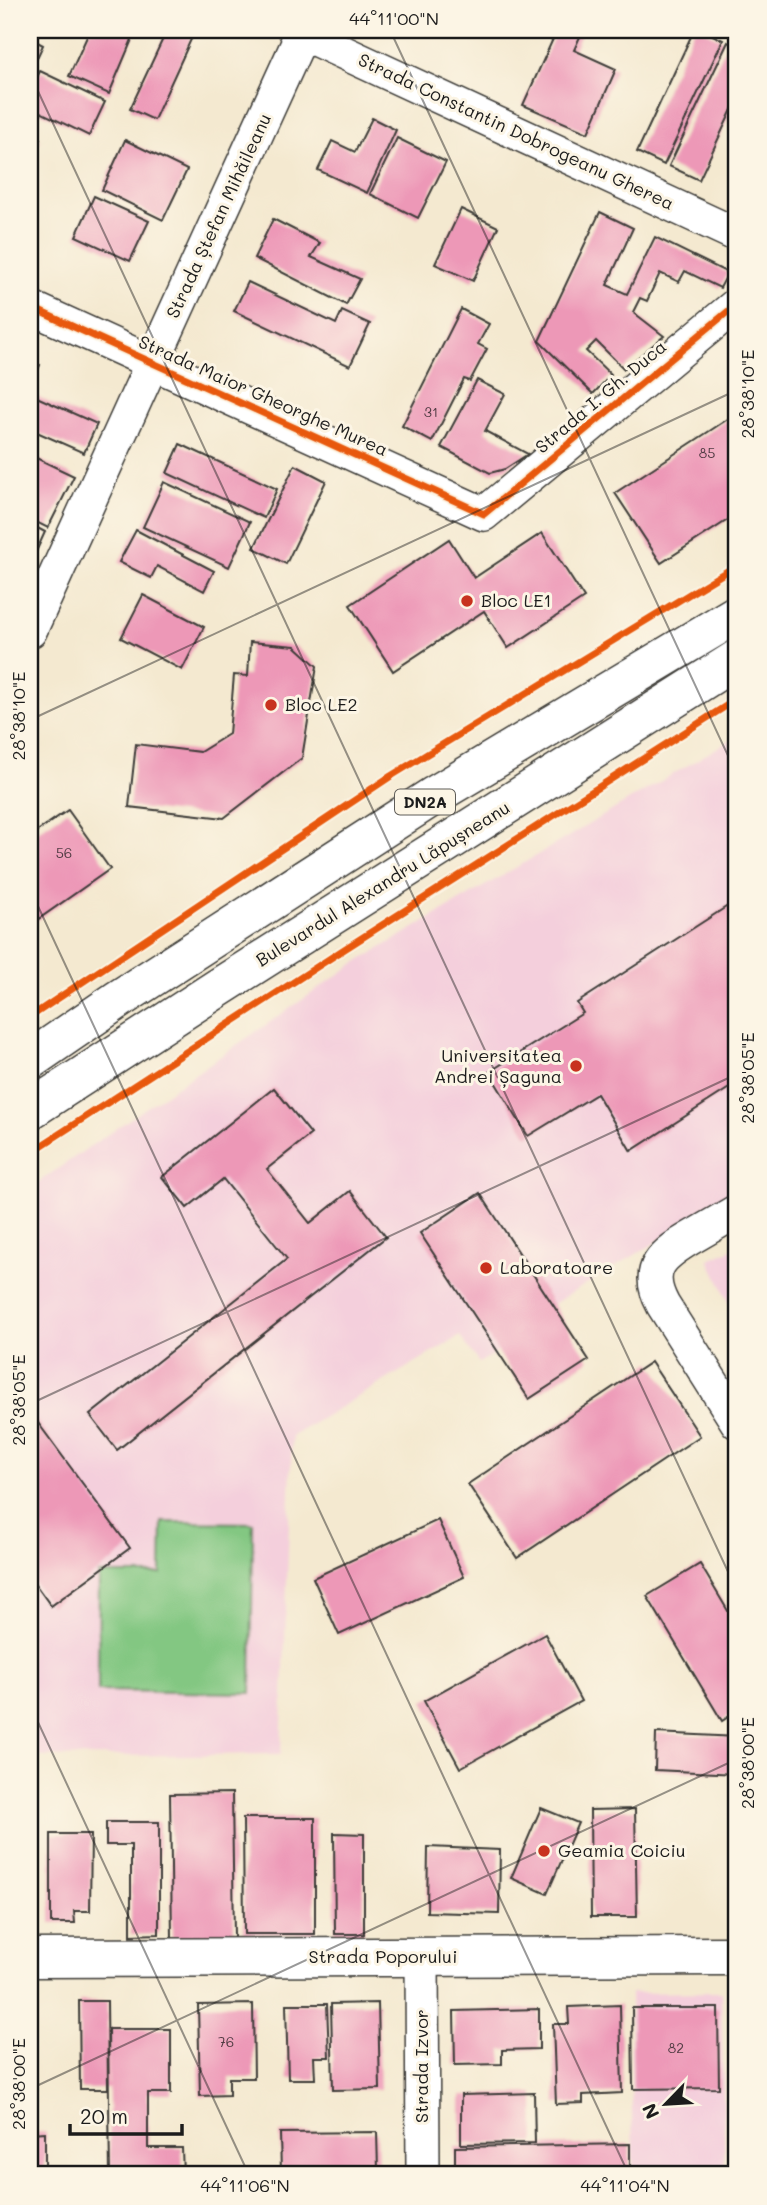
<svg xmlns="http://www.w3.org/2000/svg" width="767" height="2205" viewBox="0 0 767 2205" font-family="Mali,sans-serif">
  <rect width="100%" height="100%" fill="#fcf5e5"/>
  <filter id="ink" filterUnits="userSpaceOnUse"><feTurbulence type="fractalNoise" baseFrequency=".0143" numOctaves="2"/><feDisplacementMap in="SourceGraphic" scale="14" xChannelSelector="R" yChannelSelector="G"/><feConvolveMatrix kernelMatrix="1 2 1 2 8 2 1 2 1" color-interpolation-filters="sRGB"/></filter>
  <filter id="wash" filterUnits="userSpaceOnUse"><feTurbulence type="fractalNoise" baseFrequency=".00686" numOctaves="4" result="noise"/><feDisplacementMap in="SourceGraphic" scale="28" xChannelSelector="R" yChannelSelector="G"/><feGaussianBlur stdDeviation="1.57" result="paint"/><feColorMatrix in="noise" values="0 0 0 0 0 0 0 0 0 0 0 0 0 0 0 0 0 1.4 0 .05"/><feComposite in="paint" operator="in"/></filter>
  <g filter="url(#wash)">
    <rect width="100%" height="100%" fill="#f4e9d0"/>
    <g fill="#f4cfdc">
      <polygon points="737,736 737,1194 553,1304 589,1360 529,1399 498,1351 479,1363 460,1336 292,1436 281,1754 30,1757 30,1188 354,964"/>
      <polygon points="737,1247 737,1319 709,1259"/>
      <polygon points="721,1992 725,2175 633,2175 630,1993"/>
    </g>
    <polygon fill="#83c782" stroke="#50724f" stroke-width="2" points="162,1522 253,1523 251,1693 98,1691 99,1574 161,1574"/>
    <g id="blocks">
      <g fill="#ed98b7">
        <polygon points="90,30 136,30 109,94 69,76"/>
        <polygon points="167,30 182,30 193,35 154,120 130,109"/>
        <polygon points="557,30 583,30 574,50 616,69 588,133 523,105"/>
        <polygon points="694,30 702,30 723,40 664,165 637,152"/>
        <polygon points="30,38 43,45 30,73"/>
        <polygon points="728,42 737,47 737,99 699,180 669,166"/>
        <polygon points="40,71 105,102 89,136 30,107 30,93"/>
        <polygon points="372,118 396,130 367,193 318,170 332,141 355,152"/>
        <polygon points="30,136 40,140 30,162"/>
        <polygon points="397,138 446,162 418,218 370,194"/>
        <polygon points="125,140 187,170 163,220 102,190"/>
        <polygon points="94,196 149,221 130,261 76,236"/>
        <polygon points="461,209 498,227 473,281 435,264"/>
        <polygon points="600,212 633,228 607,285 627,294 655,237 728,273 720,288 685,271 679,282 660,273 647,301 640,298 633,312 664,336 624,369 596,341 586,351 611,375 593,394 539,341"/>
        <polygon points="273,219 320,243 311,257 360,279 346,305 254,258"/>
        <polygon points="248,282 336,324 342,311 370,324 350,366 234,311"/>
        <polygon points="461,309 489,324 478,344 487,349 470,381 464,379 432,442 402,426"/>
        <polygon points="30,361 40,365 30,388"/>
        <polygon points="477,380 505,394 485,431 528,454 505,469 490,473 441,447"/>
        <polygon points="30,394 97,424 84,453 30,429"/>
        <polygon points="737,413 737,514 661,563 615,493"/>
        <polygon points="180,444 277,489 264,518 167,473"/>
        <polygon points="32,456 74,476 48,528 30,519 30,462"/>
        <polygon points="295,465 326,481 286,564 254,548"/>
        <polygon points="164,482 250,522 229,567 143,527"/>
        <polygon points="30,524 45,532 35,554 30,551"/>
        <polygon points="136,530 214,571 204,591 157,566 151,578 119,562"/>
        <polygon points="542,533 584,598 508,648 484,611 393,671 350,605 449,539 474,578"/>
        <polygon points="143,595 204,627 182,670 121,638"/>
        <polygon points="250,642 295,646 317,666 302,758 224,818 129,807 136,744 200,752 229,734 234,675 248,676"/>
        <polygon points="68,810 110,869 30,925 30,836"/>
        <polygon points="737,900 737,1083 631,1151 597,1094 528,1136 489,1072 583,1013 577,1003"/>
        <polygon points="274,1088 311,1134 267,1169 310,1223 350,1191 386,1237 117,1450 90,1415 287,1259 223,1179 187,1208 162,1177"/>
        <polygon points="480,1193 589,1360 529,1399 420,1233"/>
        <polygon points="651,1362 700,1436 517,1558 468,1484"/>
        <polygon points="30,1412 130,1548 51,1606 30,1577"/>
        <polygon points="438,1520 464,1577 339,1635 313,1578"/>
        <polygon points="700,1564 737,1626 737,1711 722,1721 647,1596"/>
        <polygon points="545,1634 581,1701 460,1768 424,1701"/>
        <polygon points="656,1733 737,1737 737,1774 655,1770"/>
        <polygon points="232,1793 234,1938 172,1938 170,1794"/>
        <polygon points="541,1808 578,1823 547,1894 511,1878"/>
        <polygon points="635,1809 637,1917 591,1917 590,1810"/>
        <polygon points="243,1818 315,1818 315,1934 244,1934"/>
        <polygon points="106,1822 159,1822 159,1934 131,1935 131,1845 106,1845"/>
        <polygon points="334,1833 364,1834 364,1934 335,1934"/>
        <polygon points="51,1834 91,1834 90,1911 74,1911 75,1923 51,1923"/>
        <polygon points="428,1847 500,1850 499,1914 427,1912"/>
        <polygon points="79,2001 107,2001 108,2089 80,2089"/>
        <polygon points="378,2003 380,2089 333,2090 331,2004"/>
        <polygon points="253,2004 254,2078 229,2078 229,2095 200,2096 198,2005"/>
        <polygon points="286,2004 327,2004 329,2057 314,2057 315,2079 288,2079"/>
        <polygon points="620,2005 622,2093 583,2095 583,2103 556,2104 553,2024 569,2024 568,2007"/>
        <polygon points="632,2008 718,2008 719,2088 633,2089"/>
        <polygon points="539,2009 539,2049 502,2050 502,2064 455,2065 454,2011"/>
        <polygon points="108,2029 171,2029 171,2093 148,2093 148,2148 182,2148 183,2175 110,2175"/>
        <polygon points="534,2093 535,2143 461,2144 461,2095"/>
        <polygon points="45,2132 45,2175 30,2175 30,2133"/>
        <polygon points="377,2132 378,2170 281,2172 280,2133"/>
        <polygon points="630,2144 630,2175 455,2175 455,2147"/>
      </g>
    </g>
  </g>
  <g filter="url(#ink)">
    <use href="#blocks" fill-opacity="0" stroke="#3c3b37" stroke-width="2"/>
    <g fill="none" stroke-linecap="round" stroke-linejoin="round">
      <g stroke="#3c3b37" stroke-width="36">
        <g id="street">
          <polyline points="295,30 737,235"/>
          <polyline points="30,307 484,514 737,304"/>
          <polyline points="30,631 304,30"/>
          <path d="M 737,1211 C 723,1219 708,1228 694,1236 C 663,1254 643,1268 663,1305 L 737,1422"/>
          <polyline points="422,1956 423,2175"/>
        </g>
      </g>
      <g stroke="#3c3b37" stroke-width="41">
        <polyline id="secondary" points="30,1958 737,1956"/>
      </g>
      <g stroke="#3c3b37" stroke-width="41">
        <g id="primary">
          <polyline points="30,1060 119,999 435,795 737,614"/>
          <polyline points="30,1110 218,988 737,659"/>
        </g>
      </g>
      <use href="#street" stroke="#fff" stroke-width="33"/>
      <use href="#secondary" stroke="#fff" stroke-width="38"/>
      <use href="#primary" stroke="#fff" stroke-width="38"/>
      <g stroke="#fcf5e5" stroke-width="11">
        <g id="cycleway">
          <polyline points="30,307 484,514 737,304"/>
          <polyline points="30,1017 391,776 737,565"/>
          <polyline points="30,1153 346,948 737,699"/>
        </g>
      </g>
      <use href="#cycleway" stroke="#e8590c" stroke-width="7"/>
    </g>
  </g>
  <path fill="none" stroke="#1c1c1c" stroke-width="2" stroke-opacity="0.45" d="M 390,30 L 737,775M 30,36 L 43,30M 30,74 L 737,1591M 30,720 L 737,390M 30,889 L 629,2175M 30,1404 L 737,1074M 30,1705 L 249,2175M 30,2089 L 737,1759"/>
  <g fill="#c8321e" stroke="#fcf5e5" stroke-width="2.5">
    <circle cx="467" cy="601" r="7"/>
    <circle cx="271" cy="705" r="7"/>
    <circle cx="576" cy="1066" r="7"/>
    <circle cx="486" cy="1268" r="7"/>
    <circle cx="544" cy="1851" r="7"/>
  </g>
  <g text-anchor="middle" stroke-width="6" stroke-linejoin="round" paint-order="stroke">
    <g font-size="14" fill="#503b43">
      <text x="431" y="417">31</text>
      <text x="707" y="458">85</text>
      <text x="64" y="858">56</text>
      <text x="226" y="2047">76</text>
      <text x="676" y="2053">82</text>
    </g>
    <rect fill="#fcf5e5" stroke="#5f5d58" stroke-width="2" x="395" y="789.5" width="60" height="25" rx="5"/>
    <g font-size="16" font-weight="bold" fill="#1c1c1c">
      <text x="425" y="808">DN2A</text>
    </g>
    <g font-size="18" fill="#1c1c1c" stroke="#fcf5e5">
      <text transform="translate(516 132) rotate(25)" y="6">Strada Constantin Dobrogeanu Gherea</text>
      <text transform="translate(219 216) rotate(-65)" y="6">Strada Ștefan Mihăileanu</text>
      <text transform="translate(263 396) rotate(24)" y="6">Strada Maior Gheorghe Murea</text>
      <text transform="translate(601 397) rotate(-40)" y="6">Strada I. Gh. Duca</text>
      <text transform="translate(383 884) rotate(-32)" y="6">Bulevardul Alexandru Lăpușneanu</text>
      <text x="383" y="1963">Strada Poporului</text>
      <text transform="translate(422 2066) rotate(-90)" y="6">Strada Izvor</text>
    </g>
    <g font-size="18" fill="#1c1c1c" stroke="#fcf5e5" text-anchor="start">
      <text x="481" y="607">Bloc LE1</text>
      <text x="285" y="711">Bloc LE2</text>
      <text x="562" y="1062" text-anchor="end">Universitatea<tspan x="562" dy="21">Andrei Șaguna</tspan></text>
      <text x="500" y="1274">Laboratoare</text>
      <text x="558" y="1857">Geamia Coiciu</text>
    </g>
  </g>
  <rect width="767" height="2205" fill="none" stroke="#fcf5e5" stroke-width="77"/>
  <g transform="translate(666 2104) rotate(245)" stroke="#fcf5e5" stroke-width="5" paint-order="stroke">
  <path d="M0-5L12 26L0 18L-12 26Z" fill="#1c1c1c"/>
  <text y="-10" font-size="19" font-weight="bold" text-anchor="middle" fill="#1c1c1c">N</text>
  </g>
  <path d="M70 2124v10h112v-10" fill="none" stroke="#1c1c1c" stroke-width="3.5"/>
  <text x="80" y="2124" font-size="21" fill="#1c1c1c" stroke="#fcf5e5" stroke-width="5" paint-order="stroke">20 m</text>
  <rect x="38" y="38" width="690" height="2128" fill="none" stroke="#1c1c1c" stroke-width="2.5"/>
  <g font-size="18" text-anchor="middle" fill="#1c1c1c">
    <text x="394" y="25">44°11'00"N</text>
    <text transform="translate(748 394) rotate(-90)" y="6">28°38'10"E</text>
    <text transform="translate(19 716) rotate(-90)" y="6">28°38'10"E</text>
    <text transform="translate(748 1078) rotate(-90)" y="6">28°38'05"E</text>
    <text transform="translate(19 1400) rotate(-90)" y="6">28°38'05"E</text>
    <text transform="translate(748 1763) rotate(-90)" y="6">28°38'00"E</text>
    <text transform="translate(19 2084) rotate(-90)" y="6">28°38'00"E</text>
    <text x="245" y="2192">44°11'06"N</text>
    <text x="625" y="2192">44°11'04"N</text>
  </g>
</svg>
